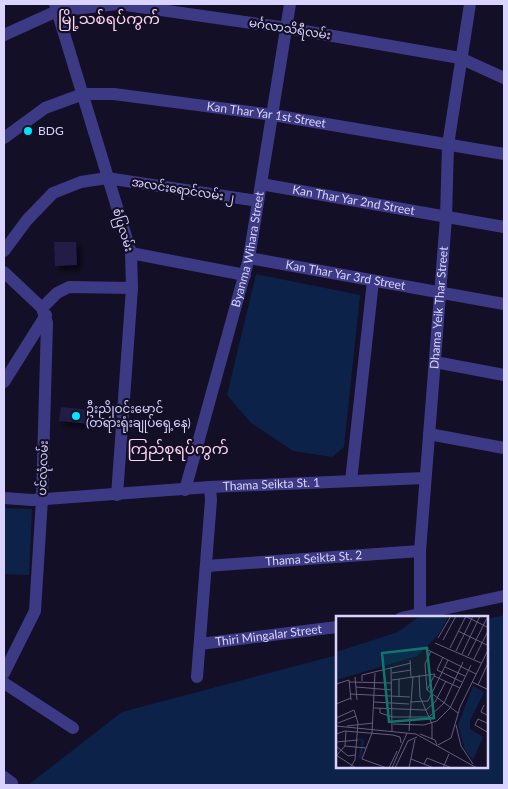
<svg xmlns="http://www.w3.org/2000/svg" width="508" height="789" viewBox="0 0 508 789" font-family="Lato,'Noto Sans Myanmar',sans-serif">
  <defs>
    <filter id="shadow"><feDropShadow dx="4.5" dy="4.5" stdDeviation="2.5" flood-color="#0009"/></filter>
  </defs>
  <rect width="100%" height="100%" fill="#130f26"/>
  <g fill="#0c2248">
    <polygon points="256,274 360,295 344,447 332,457 293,451 251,423 227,395"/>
    <polygon points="4,508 32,509 29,575 4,574"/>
    <polygon points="504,615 504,785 28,785 122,712 337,655 337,768 487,768 487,619"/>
  </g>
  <g fill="#241b47" filter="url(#shadow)">
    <polygon points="54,242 76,242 77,265 55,266"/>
    <polygon points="61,407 91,410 90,424 59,421"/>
  </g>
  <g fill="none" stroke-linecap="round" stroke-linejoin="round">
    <g stroke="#3d3a85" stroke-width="12">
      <polyline points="55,4 131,253 132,288 117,495"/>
      <polyline points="119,4 287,28 460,58 504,78"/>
      <polyline points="4,35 57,11 117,4"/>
      <path id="s1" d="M 4,138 L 45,108 L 83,94 L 114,94 L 273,115 L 504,154"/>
      <path id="s2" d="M 261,184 L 504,227"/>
      <polyline points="4,251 27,220 53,193 81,182 107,178 258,201"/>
      <polyline points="131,253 245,275"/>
      <path id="s3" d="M 249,258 L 504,304"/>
      <polyline points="4,272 42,308 47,323 42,499 35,611 4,673"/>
      <polyline points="42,308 57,293 69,287 132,288"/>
      <polyline points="435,362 504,375"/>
      <polyline points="4,382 46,315"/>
      <polyline points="429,434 504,448"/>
      <polyline points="351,481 373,281"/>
      <path id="s4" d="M 185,490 L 249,258 L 290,4"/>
      <path id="s5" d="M 4,498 L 32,500 L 210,487 L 425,478"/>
      <path id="s6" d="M 206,566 L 420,551"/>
      <path id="s7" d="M 420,615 L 420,551 L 446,218 L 448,145 L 470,4"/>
      <polyline points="401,618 504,596"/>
      <path id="s8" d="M 200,644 L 337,627"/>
      <polyline points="197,677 211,500 210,487"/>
      <polyline points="4,683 73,728"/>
      <polyline points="4,777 12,783"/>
    </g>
  </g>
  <g fill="#00e5ff" stroke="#130f26" stroke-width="2">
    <circle cx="28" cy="131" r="5"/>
    <circle cx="76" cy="416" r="5"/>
  </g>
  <g text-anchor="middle" stroke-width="4.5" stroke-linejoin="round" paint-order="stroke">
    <g font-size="12" fill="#d9d4ff" stroke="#130f26">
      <text transform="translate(290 29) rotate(9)" y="4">မင်္ဂလာသိရီလမ်း</text>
      <text dy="4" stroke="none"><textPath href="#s1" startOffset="276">Kan Thar Yar 1st Street</textPath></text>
      <text transform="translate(183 190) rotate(9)" y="4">အလင်းရောင်လမ်း ၂</text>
      <text dy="4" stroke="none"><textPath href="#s2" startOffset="94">Kan Thar Yar 2nd Street</textPath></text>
      <text transform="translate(123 230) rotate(73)" y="4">စံပြလမ်း</text>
      <text dy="4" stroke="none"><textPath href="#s4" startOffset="249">Byanma Wihara Street</textPath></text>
      <text dy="4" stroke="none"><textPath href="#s3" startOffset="98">Kan Thar Yar 3rd Street</textPath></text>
      <text dy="4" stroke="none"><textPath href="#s7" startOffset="308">Dhama Yeik Thar Street</textPath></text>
      <text transform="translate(43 468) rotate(-88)" y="4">ပင်လုံလမ်း</text>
      <text dy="4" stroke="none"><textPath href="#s5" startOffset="268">Thama Seikta St. 1</textPath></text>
      <text dy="4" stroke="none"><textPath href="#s6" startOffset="108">Thama Seikta St. 2</textPath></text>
      <text dy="4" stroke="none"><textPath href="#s8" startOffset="69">Thiri Mingalar Street</textPath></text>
    </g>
    <g font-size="12" fill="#d9d4ff" stroke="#130f26" text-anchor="start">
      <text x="38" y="135">BDG</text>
      <text x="86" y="413">ဦးညိုဝင်းမောင်<tspan x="86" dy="14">(တရားရုံးချုပ်ရှေ့နေ)</tspan></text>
    </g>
    <g font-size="15" fill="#ffd6f0" stroke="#130f26">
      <text x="109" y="24">မြို့သစ်ရပ်ကွက်</text>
      <text x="178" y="454">ကြည်စုရပ်ကွက်</text>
    </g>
  </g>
  <g transform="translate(336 616)">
    <rect width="152" height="152" fill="#130f26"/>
    <path d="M 84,0 L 113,0 L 102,19 L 81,40 L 0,64 L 0,36 L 62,16 ZM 137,70 L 148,76 L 134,105 L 134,113 L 147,121 L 137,144 L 129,134 L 122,109 Z" fill="#0c2248"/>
    <path fill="none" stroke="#0c2248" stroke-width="2.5" d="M 23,123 L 27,125 L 24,142"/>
    <path fill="none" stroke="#625e7d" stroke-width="1" d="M 129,0 L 153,12M 122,15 L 153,30M 102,22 L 115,0M 107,24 L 120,0M 99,27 L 145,47M 114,32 L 130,0M 90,33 L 140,58M 95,35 L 89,48 L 91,74 L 122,97M 120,35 L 137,0M 126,38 L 144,0M 132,40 L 152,0M 107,41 L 101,54 L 126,66M 138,43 L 153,13M 74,44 L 75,61M 55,51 L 56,115M 109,51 L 129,60M 39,57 L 36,117 L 26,143 L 51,152M 56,57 L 75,54M 83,59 L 84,81 L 96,108 L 96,123M 98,60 L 124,72M 19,61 L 21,84M 56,64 L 99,58 L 91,74M 26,65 L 26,59 L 75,47M 13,66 L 56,67M 136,66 L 153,74M 0,68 L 13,64 L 15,84M 142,69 L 153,45M 20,71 L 56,74M 14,78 L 74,81M 63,80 L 63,63M 38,86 L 73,88M 74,86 L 92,85 L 112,44M 0,88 L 15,82M 148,89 L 145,96 L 153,100M 38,92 L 90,94 L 99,86 L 110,65M 44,92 L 44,97 L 57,101 L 93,101 L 108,87 L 127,46M 0,102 L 18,94 L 22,107 L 19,144 L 14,152M 2,107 L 20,100M 57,108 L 88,109 L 101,105 L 114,92 L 135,49M 153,108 L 142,103 L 139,109 L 153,117M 120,109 L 125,130 L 137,148M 0,110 L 80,118 L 141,152M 11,110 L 37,107M 73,115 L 77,60M 0,118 L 9,115 L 57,119 L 64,121 L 65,127M 84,118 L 99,124 L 101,129M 0,126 L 22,124M 102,129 L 115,122 L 124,91 L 153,32M 0,130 L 12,140 L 19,139M 9,130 L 30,132M 0,139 L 20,152M 0,140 L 9,130 L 10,115M 75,143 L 98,152M 88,148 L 91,142 L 116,152M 53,152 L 61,135M 56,152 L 71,117M 59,152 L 72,125 L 81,121M 73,152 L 79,123M 107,152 L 113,138"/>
    <path fill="#0f766e" fill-opacity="0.15" stroke="#0f766e" stroke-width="2.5" d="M 91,32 L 98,102 L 53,106 L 46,37 Z"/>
    <rect width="152" height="152" fill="none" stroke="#d9d4ff" stroke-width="2.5"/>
  </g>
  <rect width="508" height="789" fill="none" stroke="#d9d4ff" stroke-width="10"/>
</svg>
